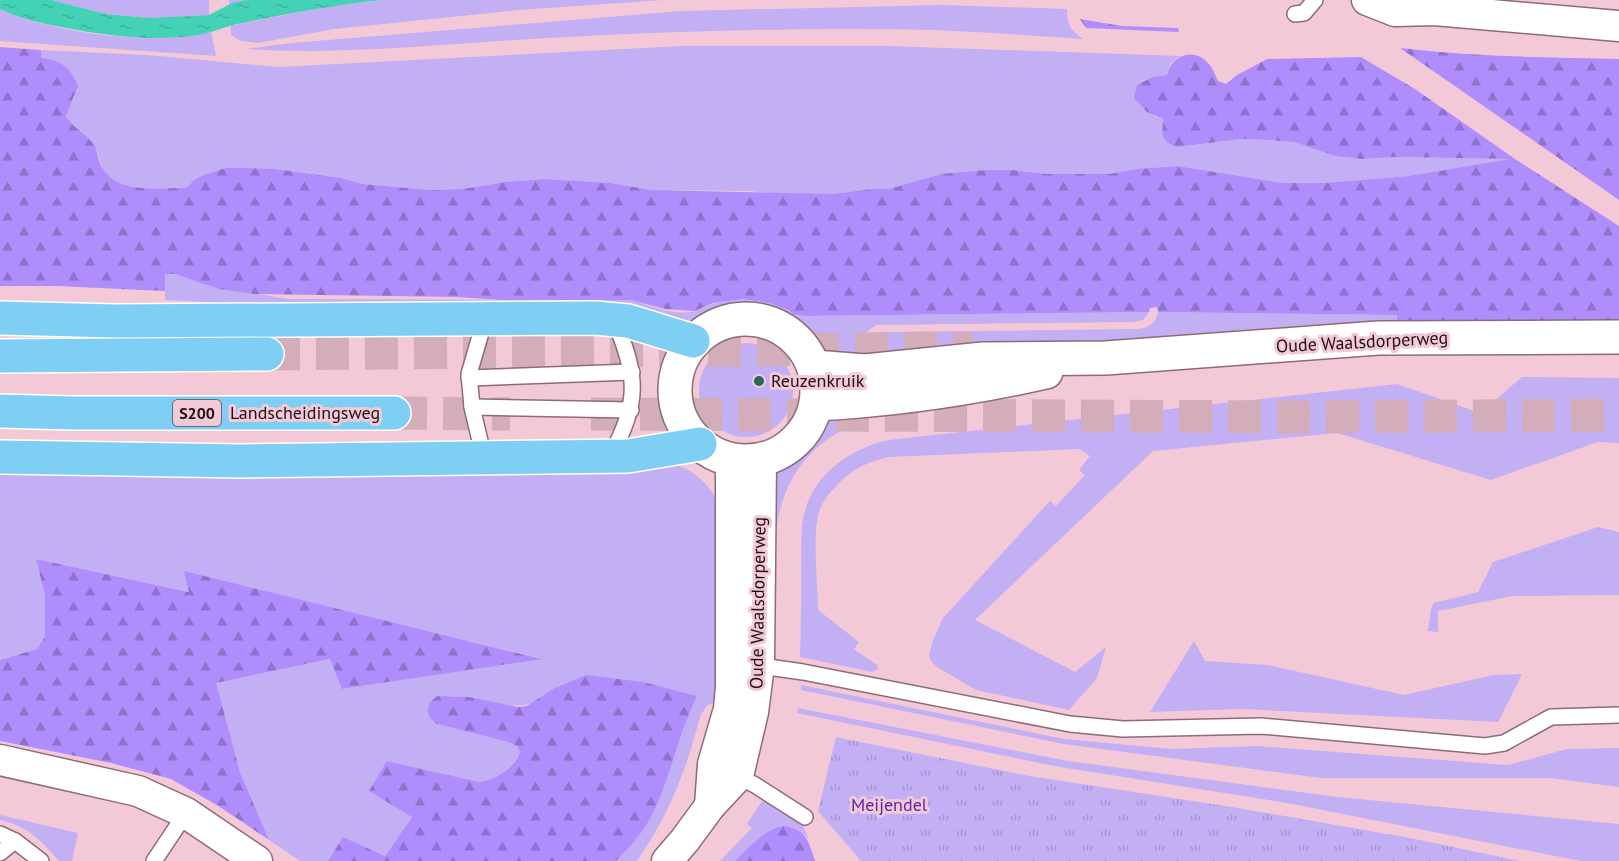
<svg xmlns="http://www.w3.org/2000/svg" width="1619" height="861" viewBox="0 0 1619 861" font-family="'PT Sans',sans-serif">
  <defs>
    <pattern id="forest-firs" width="22" height="20" patternUnits="userSpaceOnUse" patternTransform="scale(1.5)"><rect width="22" height="20" fill="#b08dfd"/><path d="M5 1l3.5 6h-7zM16 11l3.5 6h-7z" fill="#8f72cc"/></pattern>
    <pattern id="park-tufts" width="24" height="20" patternUnits="userSpaceOnUse" patternTransform="scale(1.5)"><rect width="24" height="20" fill="#c2aff4"/><path d="M3 7l-1-3M5 7V3M7 7l1-3M15 17l-1-3M17 17v-4M19 17l1-3" fill="none" stroke="#a696d0"/></pattern>
    <pattern id="water-ripples" width="26" height="14" patternUnits="userSpaceOnUse" patternTransform="scale(1.5)"><rect width="26" height="14" fill="#43d2b5"/><path d="M2 4q2-2 4 0t4 0M15 11q2-2 4 0t4 0" fill="none" stroke="#3ab39b"/></pattern>
  </defs>
  <rect width="100%" height="100%" fill="#f3c9d7"/>
  <g fill="#c2aff4">
    <polygon points="51,0 209,0 209,15 149,18 106,14"/>
    <polygon points="229,0 246,0 232,3 234,25 331,6 382,0 663,0 519,10 334,29 258,43 241,41 231,35"/>
    <path d="M 942,5 L 1067,9 C 1067,25 1071,30 1083,39 C 1034,36 984,32 934,30 C 812,27 689,31 567,37 C 460,42 354,56 246,49 L 292,43 L 682,11 Z"/>
    <path d="M 0,9 C 45,32 163,48 211,31 L 216,56 L 0,41 Z"/>
    <path d="M 682,46 L 889,46 L 1181,56 C 1173,59 1168,66 1167,75 L 1152,77 L 1142,81 L 1154,116 L 1163,119 L 1162,130 L 1177,147 L 1241,139 L 1266,140 L 1294,142 L 1335,156 L 1361,159 L 1396,157 L 1515,159 L 1409,176 L 1324,183 L 1282,183 L 1178,166 L 1136,169 L 1109,174 L 1047,174 L 1012,170 L 889,189 L 872,189 L 832,194 L 787,195 L 750,191 L 651,190 L 611,183 L 544,179 L 505,182 L 463,189 L 430,190 L 363,184 L 341,178 L 276,169 L 246,168 L 194,180 L 186,188 C 166,187 140,192 121,184 C 98,174 104,164 95,148 C 89,135 70,131 67,118 C 65,110 71,103 75,97 L 41,58 L 41,50 L 147,55 L 279,67 Z"/>
    <path d="M 165,274 L 175,274 L 219,288 L 289,299 L 631,300 C 649,305 671,315 690,312 C 699,311 707,305 716,303 C 742,296 774,298 795,316 L 1149,312 L 1143,320 L 1133,322 L 877,325 C 860,333 861,347 860,364 C 849,360 836,358 825,353 C 817,349 810,340 804,334 C 787,316 766,307 742,308 C 721,308 703,319 683,321 L 286,313 L 226,303 L 165,300 Z"/>
    <path d="M 1158,312 L 1397,315 L 1397,320 L 870,363 C 870,349 867,338 882,332 L 1139,329 C 1149,327 1156,323 1158,312 Z"/>
    <circle cx="746" cy="390" r="47"/>
    <path d="M 1522,377 L 1619,378 L 1619,443 L 1598,442 L 1491,480 L 1337,433 L 1153,451 L 975,620 L 1075,672 L 1106,647 L 1097,678 L 1069,710 L 976,690 L 937,667 L 931,661 L 929,655 L 933,640 L 943,618 L 1050,501 L 1056,506 L 1085,475 L 1079,470 L 1090,456 L 1080,449 L 889,457 C 870,461 854,468 840,482 C 831,491 823,500 819,512 C 812,535 818,585 818,610 L 859,642 L 854,649 L 877,665 L 878,669 L 872,672 L 800,657 C 801,630 801,602 801,575 C 802,557 800,537 803,519 C 811,476 848,449 889,440 L 1397,384 L 1480,413 Z"/>
    <path d="M 864,410 L 865,419 C 809,442 781,478 775,539 L 775,476 L 823,424 L 833,417 Z"/>
    <path d="M 671,463 C 694,470 707,482 718,502 L 724,676 L 714,703 L 708,705 L 701,714 C 686,770 670,813 637,861 L 612,861 L 535,702 C 516,712 475,697 451,696 L 437,724 L 508,742 L 517,746 L 520,752 C 514,768 495,780 479,782 L 387,761 L 412,817 L 385,856 L 343,837 L 328,861 L 300,861 L 269,840 L 240,772 L 215,683 L 331,659 L 343,689 L 540,658 L 185,572 L 190,592 L 36,559 L 45,596 L 45,637 L 38,649 L 0,660 L 0,474 L 588,466 Z"/>
    <polygon points="1598,527 1619,532 1619,595 1512,596 1438,611 1438,632 1428,631 1431,609 1434,603 1478,592 1493,562"/>
    <polygon points="1194,641 1205,661 1268,665 1404,695 1494,675 1522,674 1498,722 1241,709 1150,712"/>
    <polygon points="801,685 1064,739 1171,749 1257,746 1508,765 1567,749 1619,748 1619,787 1551,778 1321,778 1064,744 801,690"/>
    <polygon points="798,708 1068,761 1337,797 1619,824 1619,861 1581,861 1287,803 1054,766 797,713"/>
    <path d="M 762,801 L 782,810 L 803,825 L 809,841 C 786,806 755,842 735,861 L 720,861 L 752,828 L 747,824 Z"/>
    <path d="M 0,815 L 78,833 L 72,861 L 59,861 C 40,839 29,827 0,820 Z"/>
  </g>
  <g fill="url(#forest-firs)">
    <polygon points="1080,19 1122,26 1178,28 1179,32 1086,28"/>
    <path d="M 0,47 L 41,50 L 41,58 C 61,60 71,68 78,86 L 66,116 C 73,130 88,133 95,147 C 98,153 98,162 103,169 C 119,195 160,187 186,188 L 194,180 L 204,175 L 226,168 L 246,168 L 276,169 L 341,178 L 363,184 L 430,190 L 463,189 L 505,182 L 544,179 L 611,183 L 651,190 L 832,194 L 872,189 L 889,189 L 942,174 L 986,170 L 1012,170 L 1047,174 L 1109,174 L 1136,169 L 1178,166 L 1282,183 L 1324,183 L 1409,176 L 1510,159 L 1396,157 L 1361,159 L 1335,156 L 1294,142 L 1266,140 L 1241,139 L 1177,147 C 1160,141 1162,135 1163,119 L 1147,112 L 1134,98 L 1137,85 L 1152,77 L 1167,75 C 1171,55 1194,47 1208,63 C 1213,68 1215,75 1218,81 L 1226,84 L 1237,75 L 1267,59 L 1361,57 L 1415,89 L 1515,159 L 1619,226 L 1619,326 L 1332,325 L 1397,320 L 1397,315 L 1158,312 L 1157,307 L 1150,308 L 1149,312 L 806,316 L 794,315 L 788,310 L 770,303 L 743,299 L 713,303 L 695,311 L 665,309 L 631,300 L 502,300 L 456,297 L 254,294 L 219,289 L 175,274 L 165,274 L 165,291 L 56,286 L 0,286 Z"/>
    <path d="M 1400,48 C 1473,57 1546,57 1619,59 L 1619,200 Z"/>
    <polygon points="734,308 755,308 778,315 718,312"/>
    <polygon points="36,559 189,592 184,571 542,659 342,689 330,659 216,683 240,772 269,840 220,807 171,779 111,763 0,741 0,660 37,649 45,637 45,596"/>
    <path d="M 586,675 L 643,682 L 697,696 C 678,734 671,776 653,813 C 644,831 630,847 616,861 L 328,861 L 343,837 L 385,856 L 412,817 L 369,791 L 387,761 L 479,782 C 495,780 515,768 520,752 L 517,746 L 508,742 L 437,724 C 425,716 424,704 438,696 L 469,697 L 518,707 L 527,706 L 553,689 Z"/>
    <path d="M 783,826 C 805,827 809,842 815,861 L 735,861 C 749,848 763,830 783,826 Z"/>
  </g>
  <polygon fill="url(#park-tufts)" points="836,737 1029,776 1232,807 1410,838 1520,861 861,861 818,811"/>
  <path fill="url(#water-ripples)" d="M 0,0 L 51,0 L 106,14 L 149,18 L 209,15 L 232,3 L 246,0 L 382,0 C 333,5 286,14 237,24 C 224,27 211,33 198,35 C 154,42 109,36 66,28 C 44,24 20,19 0,9 Z"/>
  <g fill="none" stroke-linecap="round" stroke-linejoin="round">
    <g stroke="#d3adba" stroke-width="33" stroke-dasharray="33 16" stroke-linecap="butt">
      <polyline points="267,354 972,348"/>
      <polyline points="394,413 510,414"/>
      <polyline points="591,414 1306,417 1619,415"/>
    </g>
    <g stroke="#8f6a77" stroke-width="18">
      <g id="service">
        <polyline points="1295,14 1304,13 1315,0"/>
        <polyline points="469,378 632,372"/>
        <polyline points="472,407 631,410"/>
        <path d="M 610,456 C 640,404 638,374 614,320"/>
        <polyline points="484,458 472,407 469,374 485,319"/>
        <polyline points="754,665 803,672 1070,724 1123,729 1261,726 1485,746 1504,743 1551,717 1619,715"/>
        <polyline points="732,773 755,785 805,817"/>
        <polyline points="0,834 15,841 41,861"/>
        <polyline points="0,853 15,841"/>
        <polyline points="154,861 186,813"/>
      </g>
    </g>
    <g stroke="#8f6a77" stroke-width="33">
      <g id="minor">
        <polyline points="1367,0 1395,11 1434,10 1619,26"/>
        <polyline points="0,760 138,791 186,813 257,861"/>
        <polyline points="710,806 713,764 729,709 731,686 731,460"/>
        <polyline points="667,861 685,840 710,806 738,776 753,712 759,665 761,460"/>
      </g>
    </g>
    <g stroke="#8f6a77" stroke-width="36">
      <g id="secondary">
        <circle cx="746" cy="390" r="71"/>
        <polyline points="814,367 865,371 983,359 1106,358 1378,338 1619,337"/>
        <path d="M 817,404 C 894,400 970,389 1046,372"/>
      </g>
    </g>
    <g stroke="#fff" stroke-width="36">
      <g id="primary">
        <polyline points="0,318 115,321 595,318 628,321 693,341"/>
        <polyline points="0,356 267,354"/>
        <polyline points="0,411 72,413 394,413"/>
        <polyline points="0,457 241,461 628,456 700,444"/>
      </g>
    </g>
    <use href="#service" stroke="#fff" stroke-width="15"/>
    <use href="#minor" stroke="#fff" stroke-width="30"/>
    <use href="#secondary" stroke="#fff" stroke-width="33"/>
    <use href="#primary" stroke="#7fcef4" stroke-width="33"/>
  </g>
  <circle fill="#246859" stroke="#f3c9d7" stroke-width="2" cx="759" cy="381" r="6"/>
  <g text-anchor="middle" stroke-width="6" stroke-linejoin="round" paint-order="stroke">
    <rect fill="#f3c9d7" stroke="#5e484f" stroke-width="1.5" x="173" y="400" width="48" height="26" rx="4.5"/>
    <g font-size="16" font-weight="bold" fill="#1e1015">
      <text x="197" y="419">S200</text>
    </g>
    <g font-size="18" fill="#1e1015" stroke="#f3c9d7">
      <text transform="translate(1362 342) rotate(-3)" y="6">Oude Waalsdorperweg</text>
      <text x="305" y="419">Landscheidingsweg</text>
      <text transform="translate(758 603) rotate(-89)" y="6">Oude Waalsdorperweg</text>
    </g>
    <g font-size="18" fill="#1e1015" stroke="#f3c9d7" text-anchor="start">
      <text x="771" y="387">Reuzenkruik</text>
    </g>
    <g font-size="18" fill="#5b25a5" stroke="#f3c9d7">
      <text x="889" y="811">Meijendel</text>
    </g>
  </g>
</svg>
